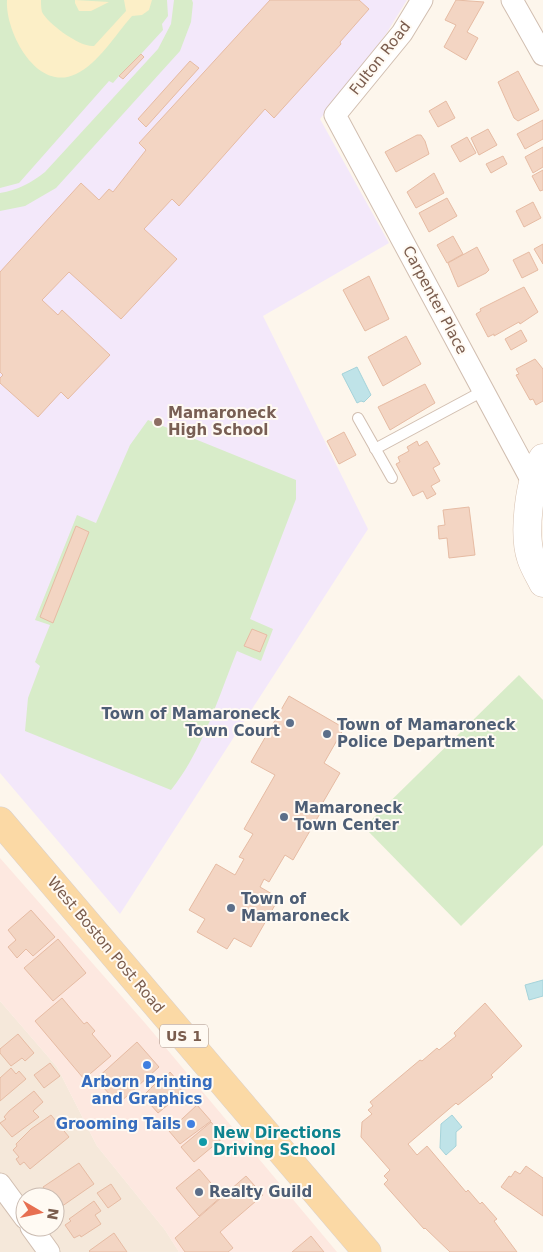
<svg xmlns="http://www.w3.org/2000/svg" width="543" height="1252" viewBox="0 0 543 1252" font-family="'DejaVu Sans',sans-serif">
  <rect width="100%" height="100%" fill="#fdf6ec"/>
  <path fill="#f5e8da" fill-rule="evenodd" d="M 0,1001 L 57,1067 L 97,1146 L 165,1230 L 179,1252 L 0,1252 ZM 25,1197 L 55,1197 L 55,1227 L 25,1227 Z"/>
  <polygon fill="#fde8e0" points="0,858 145,1023 337,1252 179,1252 165,1230 97,1146 57,1067 0,1001"/>
  <polygon fill="#f3e8fa" points="0,0 407,0 386,34 320,119 389,243 263,316 368,529 120,914 0,773"/>
  <g fill="#d8ecc9">
    <polygon points="0,0 167,0 168,16 162,24 163,30 141,54 144,57 123,79 119,76 113,83 109,81 19,183 0,188"/>
    <path d="M 174,0 L 192,0 L 193,3 L 191,22 L 180,51 L 56,188 L 25,206 L 0,211 L 0,193 C 18,190 31,183 45,172 L 158,49 L 171,24 Z"/>
    <path d="M 148,420 L 296,480 L 296,499 L 250,619 L 273,629 L 261,661 L 237,651 C 218,698 203,750 171,790 L 25,731 L 28,698 L 40,666 L 35,662 L 50,625 L 35,620 L 77,515 L 96,523 L 130,445 Z"/>
    <polygon points="519,675 543,700 543,845 461,926 364,827"/>
  </g>
  <g fill="#fcefc7">
    <path d="M 7,0 L 41,0 C 41,4 41,8 42,12 C 48,24 81,48 94,46 L 126,11 L 124,0 L 152,0 L 149,10 L 142,15 L 132,16 C 115,35 99,63 76,74 C 37,93 5,32 7,0 Z"/>
    <polygon points="75,0 109,2 91,11 79,11 75,3"/>
  </g>
  <g fill="#bfe3e8" stroke="#a5d3da">
    <polygon points="357,367 371,395 364,402 361,401 357,403 342,374"/>
    <polygon points="543,980 543,996 529,1000 525,985"/>
    <polygon points="452,1115 462,1127 456,1132 456,1146 446,1155 440,1148 441,1124"/>
  </g>
  <g fill="#f3d5c3" stroke="#e6bba3">
    <polygon points="270,0 359,0 369,9 340,42 341,44 274,118 265,109 179,206 172,199 144,229 177,259 121,319 69,272 42,300 58,315 62,310 110,355 68,399 61,392 38,417 0,383 0,378 3,375 0,372 0,272 81,183 99,200 109,189 113,192 146,150 139,143"/>
    <polygon points="456,0 484,2 467,32 478,38 466,60 444,47 456,25 445,20"/>
    <polygon points="141,54 144,57 123,79 119,76"/>
    <polygon points="190,61 199,68 146,127 138,119"/>
    <polygon points="518,71 539,110 518,121 514,118 498,82"/>
    <polygon points="446,101 455,118 438,127 429,111"/>
    <polygon points="543,120 543,139 525,149 517,134"/>
    <polygon points="488,129 497,145 479,155 471,138"/>
    <polygon points="417,135 421,135 425,141 429,154 396,172 385,152"/>
    <polygon points="467,137 476,153 460,162 451,146"/>
    <polygon points="543,147 543,167 533,173 525,157"/>
    <polygon points="503,156 507,164 491,173 486,164"/>
    <polygon points="543,170 543,190 540,191 532,176"/>
    <polygon points="434,173 444,193 416,208 407,192"/>
    <polygon points="447,198 457,216 429,232 419,213"/>
    <polygon points="533,202 541,218 524,227 516,211"/>
    <polygon points="453,236 463,254 447,263 437,245"/>
    <polygon points="543,244 543,264 534,249"/>
    <polygon points="477,247 489,270 486,273 458,287 448,263"/>
    <polygon points="529,252 538,270 522,278 513,260"/>
    <polygon points="369,276 389,319 365,331 343,290"/>
    <polygon points="524,287 538,312 520,324 519,322 494,336 494,334 488,337 476,314 481,311 480,309"/>
    <polygon points="521,330 527,341 511,350 505,339"/>
    <polygon points="406,336 421,364 383,386 368,357"/>
    <polygon points="535,359 543,369 543,401 536,405 533,399 530,400 516,375 519,374 516,369"/>
    <polygon points="425,384 435,403 390,430 378,407"/>
    <polygon points="344,432 356,455 339,464 327,441"/>
    <polygon points="417,441 419,446 427,441 440,464 433,468 440,481 431,486 436,494 427,499 423,491 413,496 396,464 400,462 398,457 409,451 407,447"/>
    <polygon points="469,507 475,555 449,558 447,538 439,539 438,526 445,525 443,510"/>
    <polygon points="76,526 89,532 53,623 40,617"/>
    <polygon points="252,629 267,635 260,652 244,646"/>
    <polygon points="289,696 344,728 324,763 340,773 322,804 325,805 293,860 285,855 269,882 264,879 260,887 279,898 251,947 234,938 227,949 197,932 205,919 189,910 216,864 235,875 244,859 239,857 253,834 244,829 275,775 251,762"/>
    <polygon points="31,910 55,937 33,956 26,949 17,958 8,947 16,940 8,930"/>
    <polygon points="58,939 86,973 53,1001 24,968"/>
    <polygon points="62,998 84,1024 87,1022 95,1031 92,1034 111,1056 84,1079 35,1021"/>
    <polygon points="485,1003 522,1046 491,1075 493,1077 458,1105 456,1103 408,1144 417,1155 427,1146 466,1192 468,1190 480,1204 482,1202 497,1219 494,1221 517,1252 450,1252 425,1228 424,1229 384,1184 388,1180 384,1176 390,1170 361,1137 362,1122 372,1114 368,1110 373,1106 370,1102 420,1060 422,1061 437,1048 439,1050 456,1036 454,1033"/>
    <polygon points="18,1034 34,1053 25,1061 22,1058 11,1066 0,1053 0,1049"/>
    <polygon points="137,1042 159,1067 118,1104 96,1079"/>
    <polygon points="50,1063 60,1076 44,1088 34,1075"/>
    <polygon points="11,1068 16,1074 19,1071 26,1079 0,1101 0,1078"/>
    <polygon points="170,1072 183,1087 178,1093 180,1095 158,1113 143,1096 165,1074 167,1076"/>
    <polygon points="34,1091 43,1102 33,1111 39,1117 12,1137 0,1123 6,1119 4,1117 9,1111"/>
    <polygon points="197,1105 211,1121 180,1144 169,1131"/>
    <polygon points="51,1115 69,1137 30,1169 24,1162 20,1165 16,1159 19,1157 13,1150 17,1146 16,1144 31,1129"/>
    <polygon points="211,1122 224,1137 194,1162 181,1147"/>
    <polygon points="79,1163 94,1184 58,1209 55,1204 55,1197 50,1197 43,1187"/>
    <polygon points="526,1166 543,1178 543,1216 501,1187 509,1176 511,1177 515,1171 520,1174"/>
    <polygon points="199,1169 222,1196 199,1216 176,1188"/>
    <polygon points="246,1176 263,1195 220,1232 233,1248 228,1252 185,1252 175,1238"/>
    <polygon points="111,1184 121,1199 108,1208 97,1193"/>
    <polygon points="94,1201 101,1211 95,1215 101,1224 81,1237 80,1235 74,1238 65,1225 71,1221 69,1219"/>
    <polygon points="114,1233 127,1252 90,1252 89,1251"/>
    <polygon points="311,1236 324,1252 292,1252"/>
  </g>
  <g fill="none" stroke-linecap="round" stroke-linejoin="round">
    <g stroke="#d1beb0" stroke-width="12">
      <g id="lane">
        <polyline points="358,418 392,478"/>
        <polyline points="375,449 483,391"/>
      </g>
    </g>
    <g stroke="#d1beb0" stroke-width="23">
      <g id="street">
        <polyline points="422,0 402,33 335,115 534,485"/>
        <polyline points="512,0 543,55"/>
        <polyline points="0,1184 25,1218"/>
        <polyline points="31,1227 49,1252"/>
      </g>
    </g>
    <g stroke="#d6c0b0" stroke-width="29">
      <path id="secondary" d="M 543,458 C 529,479 523,534 531,558 C 534,567 539,575 543,583"/>
    </g>
    <g stroke="#dad1cd" stroke-width="29">
      <polyline id="primary" points="0,821 367,1252"/>
    </g>
    <use href="#lane" stroke="#fff" stroke-width="10"/>
    <use href="#street" stroke="#fff" stroke-width="21"/>
    <use href="#secondary" stroke="#fff" stroke-width="28"/>
    <use href="#primary" stroke="#fbd9a5" stroke-width="28"/>
  </g>
  <circle fill="#8d6e63" stroke="#fffaf3" stroke-width="2" cx="158" cy="422" r="5"/>
  <g fill="#5c6f8a" stroke="#fffaf3" stroke-width="2">
    <circle cx="290" cy="723" r="5"/>
    <circle cx="327" cy="734" r="5"/>
    <circle cx="284" cy="817" r="5"/>
    <circle cx="231" cy="908" r="5"/>
    <circle cx="199" cy="1192" r="5"/>
  </g>
  <g fill="#3f7fe0" stroke="#fffaf3" stroke-width="2">
    <circle cx="147" cy="1065" r="5"/>
    <circle cx="191" cy="1124" r="5"/>
  </g>
  <circle fill="#0f9aa8" stroke="#fffaf3" stroke-width="2" cx="203" cy="1142" r="5"/>
  <g text-anchor="middle" stroke-width="4" stroke-linejoin="round" paint-order="stroke">
    <rect fill="#fffaf3" stroke="#a28b7f" stroke-width="1" x="160" y="1024.5" width="48" height="23" rx="4"/>
    <g font-size="14" font-weight="bold" fill="#7a5c4d">
      <text x="184" y="1041">US 1</text>
    </g>
    <g font-size="15" fill="#7a5c4d" stroke="#fffaf3">
      <text transform="translate(380 58) rotate(-52)" y="5">Fulton Road</text>
      <text transform="translate(435 300) rotate(62)" y="5">Carpenter Place</text>
      <text transform="translate(106 945) rotate(50)" y="5">West Boston Post Road</text>
    </g>
    <g font-size="15" font-weight="bold" fill="#785e54" stroke="#fffaf3" text-anchor="start">
      <text x="168" y="418">Mamaroneck<tspan x="168" dy="17">High School</tspan></text>
    </g>
    <g font-size="15" font-weight="bold" fill="#4e5e75" stroke="#fffaf3" text-anchor="start">
      <text x="280" y="719" text-anchor="end">Town of Mamaroneck<tspan x="280" dy="17">Town Court</tspan></text>
      <text x="337" y="730">Town of Mamaroneck<tspan x="337" dy="17">Police Department</tspan></text>
      <text x="294" y="813">Mamaroneck<tspan x="294" dy="17">Town Center</tspan></text>
      <text x="241" y="904">Town of<tspan x="241" dy="17">Mamaroneck</tspan></text>
      <text x="209" y="1197">Realty Guild</text>
    </g>
    <g font-size="15" font-weight="bold" fill="#366cbe" stroke="#fffaf3">
      <text x="147" y="1087">Arborn Printing<tspan x="147" dy="17">and Graphics</tspan></text>
      <text x="181" y="1129" text-anchor="end">Grooming Tails</text>
    </g>
    <g font-size="15" font-weight="bold" fill="#0d838f" stroke="#fffaf3" text-anchor="start">
      <text x="213" y="1138">New Directions<tspan x="213" dy="17">Driving School</tspan></text>
    </g>
  </g>
  <g transform="translate(40 1212) rotate(99)"><circle r="24" fill="#fffaf3" stroke="#cabbb1"/>
  <path d="M0-4L9 19L0 12L-9 19Z" fill="#e76f51"/>
  <text y="-8" font-size="14" font-weight="bold" text-anchor="middle" fill="#7a5c4d">N</text>
  </g>
</svg>
